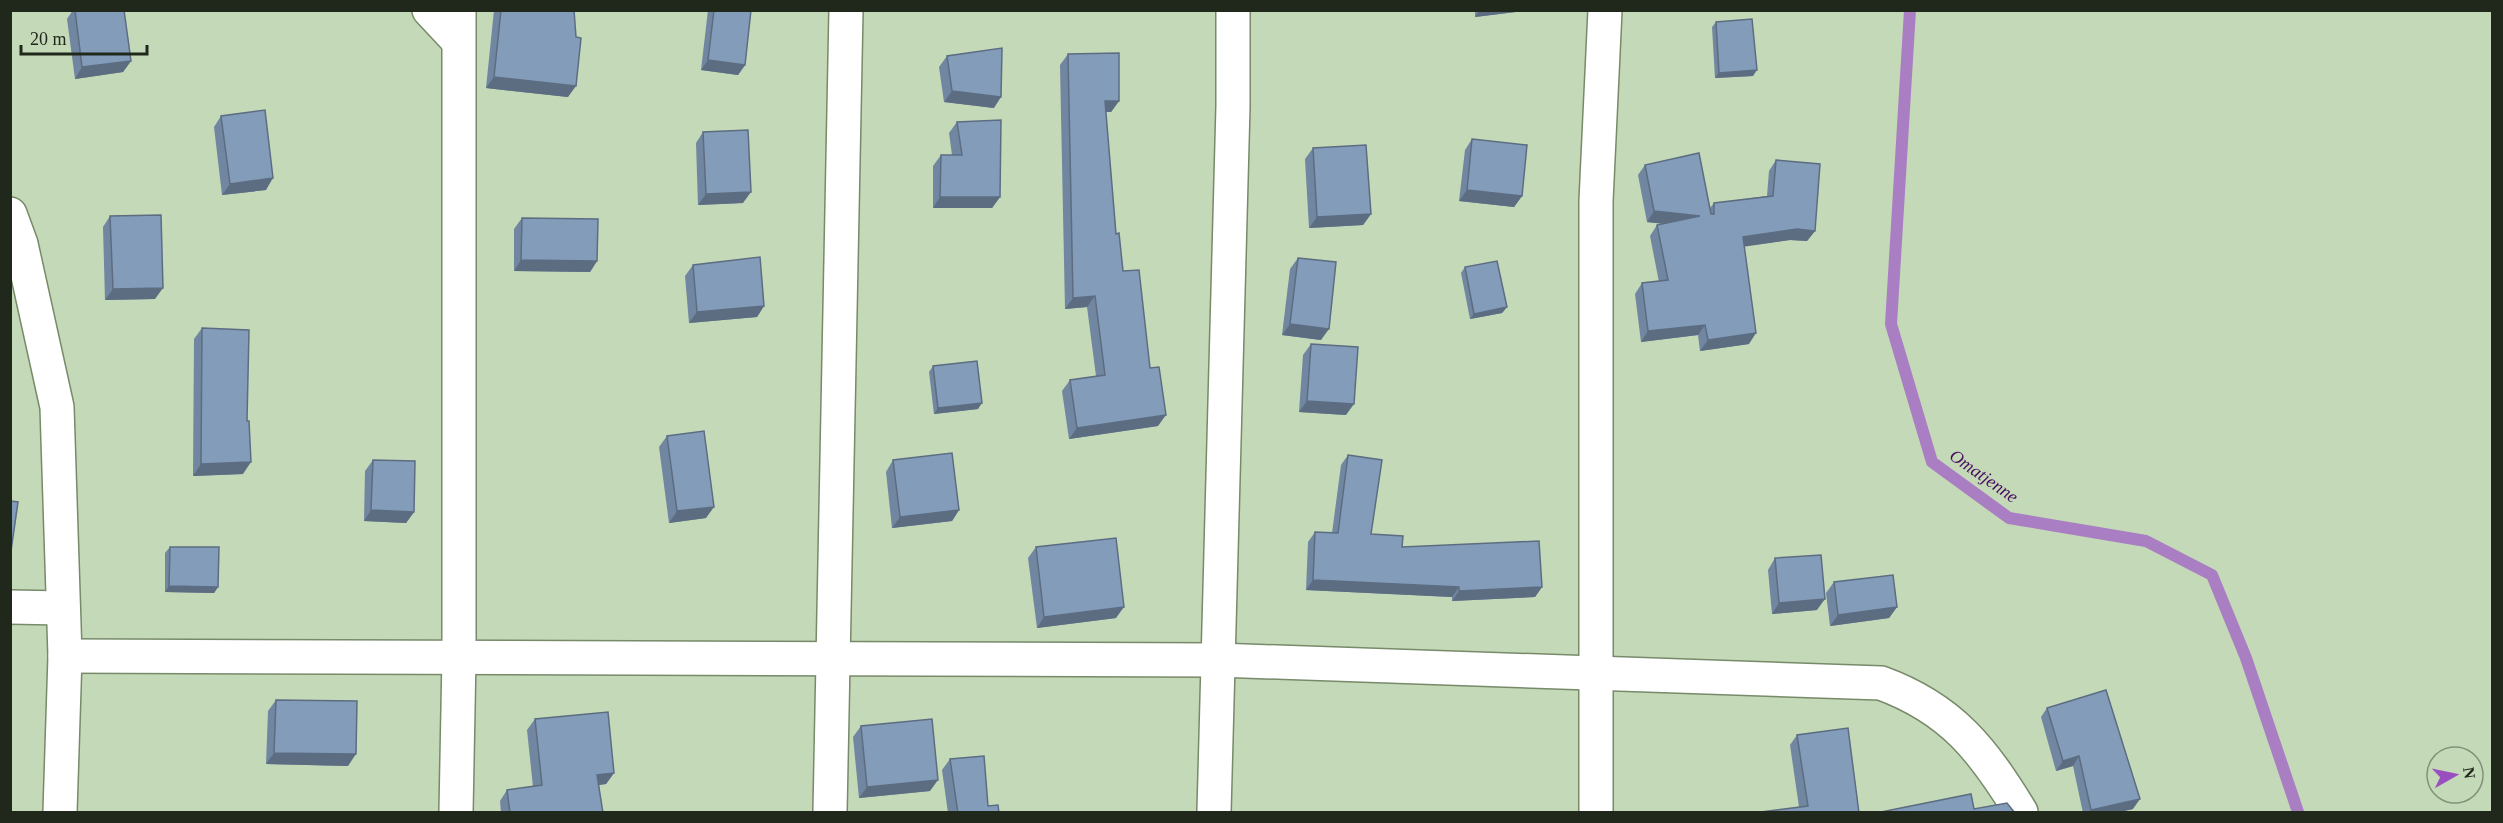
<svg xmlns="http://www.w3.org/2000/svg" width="2503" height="823" viewBox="0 0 2503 823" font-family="'Times New Roman',serif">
  <rect width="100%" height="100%" fill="#c4d9b7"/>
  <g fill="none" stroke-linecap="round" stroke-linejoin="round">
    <polyline stroke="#aa7ec2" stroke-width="12" points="1910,10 1891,324 1932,462 2009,518 2146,541 2212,575 2246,658 2298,812"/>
    <g stroke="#778a6a" stroke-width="36">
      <g id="street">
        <polyline points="429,10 458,41"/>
        <polyline points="10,214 21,244 57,407 65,656 60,812"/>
        <polyline points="10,607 63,608"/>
        <path d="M 65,656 L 1217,660 L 1881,683 C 1952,709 1983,750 2021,812"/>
        <polyline points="456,812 459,657 459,10"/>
        <polyline points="830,812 846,10"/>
        <polyline points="1214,812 1233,106 1233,10"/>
        <polyline points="1596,812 1596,201 1605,10"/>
      </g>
    </g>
    <use href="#street" stroke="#fff" stroke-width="33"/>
  </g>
  <g fill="#7186a0">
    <polygon points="73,10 124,10 131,61 123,72 75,79 67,19"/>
    <polygon points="494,10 574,10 568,97 486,88"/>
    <polygon points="708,10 751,10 745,65 738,75 701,70"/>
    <polygon points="1475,10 1531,10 1475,17"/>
    <polygon points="1716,22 1753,76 1715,78 1712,27"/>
    <polygon points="1068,54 1119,101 1111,112 1106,112 1116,234 1123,271 1150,368 1158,426 1069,439 1062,391 1070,380 1096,376 1087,307 1065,309 1060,65"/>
    <polygon points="947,56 994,108 944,102 939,67"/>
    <polygon points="221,116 266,190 222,195 214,127"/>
    <polygon points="957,122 1000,197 992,208 933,208 933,166 941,155 952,155 949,133"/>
    <polygon points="703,132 743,203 698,205 696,143"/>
    <polygon points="1472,139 1522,196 1514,207 1459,201 1465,150"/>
    <polygon points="1313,148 1371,214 1363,225 1309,228 1305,159"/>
    <polygon points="1776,160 1815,231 1807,241 1790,240 1744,246 1749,344 1700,351 1698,335 1641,342 1635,294 1642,283 1659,282 1650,236 1657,225 1664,224 1647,222 1638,175 1645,165 1710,208 1714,203 1767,196 1769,171"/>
    <polygon points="110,216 155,299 105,300 103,227"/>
    <polygon points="522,218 597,261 590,272 514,271 514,229"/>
    <polygon points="1298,258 1321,340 1282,335 1290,269"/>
    <polygon points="693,265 764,306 757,317 689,323 685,276"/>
    <polygon points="1465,267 1507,307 1502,313 1470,319 1461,273"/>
    <polygon points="202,328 243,474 193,476 194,339"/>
    <polygon points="1311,344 1346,415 1299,412 1303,355"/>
    <polygon points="933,366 978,409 934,414 929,372"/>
    <polygon points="667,436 706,518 669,523 659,447"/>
    <polygon points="1348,455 1371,534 1402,547 1542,587 1535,597 1452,601 1452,597 1306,590 1308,542 1315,532 1332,533 1341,465"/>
    <polygon points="373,460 414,512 406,523 364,521 365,471"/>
    <polygon points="893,460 959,510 952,521 892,528 886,472"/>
    <polygon points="170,547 218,587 214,593 165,592 165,553"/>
    <polygon points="1036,547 1116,618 1037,628 1028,558"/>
    <polygon points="1775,558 1817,610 1772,614 1768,570"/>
    <polygon points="1834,582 1897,607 1889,618 1830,626 1826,593"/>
    <polygon points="276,700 348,766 266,764 268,711"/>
    <polygon points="2047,708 2133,809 2115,813 2083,813 2073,766 2056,771 2041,717"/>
    <polygon points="535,719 614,773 606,784 599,785 603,813 501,813 500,801 507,790 533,787 527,730"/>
    <polygon points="861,726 930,791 859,798 853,737"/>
    <polygon points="1797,735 1859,813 1799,807 1790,745"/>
    <polygon points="950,759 988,806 999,813 948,813 942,770"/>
  </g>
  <g fill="#5c6d82">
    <polygon points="1480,10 1531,10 1475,17"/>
    <polygon points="708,60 745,65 738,75 701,70"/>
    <polygon points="131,61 123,72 75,79 82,67"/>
    <polygon points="1757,70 1753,76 1715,78 1719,73"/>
    <polygon points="494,77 576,86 568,97 486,88"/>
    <polygon points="952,91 1001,97 994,108 944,102"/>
    <polygon points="1105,101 1119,101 1111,112 1097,112"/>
    <polygon points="273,178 266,190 222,195 230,184"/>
    <polygon points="1467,190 1522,196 1514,207 1459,201"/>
    <polygon points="751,192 743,203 698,205 706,194"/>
    <polygon points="940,197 1000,197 992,208 933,208"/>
    <polygon points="1654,211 1700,216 1693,227 1647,222"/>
    <polygon points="1371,214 1363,225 1309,228 1317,217"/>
    <polygon points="1797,229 1815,231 1807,241 1790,240 1735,248 1743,237"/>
    <polygon points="521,260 597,261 590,272 514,271"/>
    <polygon points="163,288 155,299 105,300 113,289"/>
    <polygon points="1095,296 1087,307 1065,309 1073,298"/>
    <polygon points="764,306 757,317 689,323 697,312"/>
    <polygon points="1507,307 1502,313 1470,319 1474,314"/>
    <polygon points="1290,324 1329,329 1321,340 1282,335"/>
    <polygon points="1705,325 1698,335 1641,342 1648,331"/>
    <polygon points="1756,333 1749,344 1700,351 1708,340"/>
    <polygon points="1307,401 1354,404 1346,415 1299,412"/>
    <polygon points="982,403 978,409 934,414 938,408"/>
    <polygon points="1166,415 1158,426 1069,439 1077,428"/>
    <polygon points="251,462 243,474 193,476 201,464"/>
    <polygon points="714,507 706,518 669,523 677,511"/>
    <polygon points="371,510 414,512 406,523 364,521"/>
    <polygon points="959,510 952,521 892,528 900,517"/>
    <polygon points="1313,580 1459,587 1452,597 1306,590"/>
    <polygon points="169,586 218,587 214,593 165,592"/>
    <polygon points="1542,587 1535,597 1452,601 1459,591"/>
    <polygon points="1825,599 1817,610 1772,614 1779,603"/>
    <polygon points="1124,607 1116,618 1037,628 1044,617"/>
    <polygon points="1897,607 1889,618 1830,626 1838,615"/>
    <polygon points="274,753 356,754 348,766 266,764"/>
    <polygon points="2079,756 2073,766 2056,771 2063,761"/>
    <polygon points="614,773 606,784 590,786 597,775"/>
    <polygon points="938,780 930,791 859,798 867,787"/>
    <polygon points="2140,799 2133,809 2115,813 2089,813 2091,810"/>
  </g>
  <g fill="#839cba" stroke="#5c6d82" stroke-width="1.5">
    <polygon points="75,10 124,10 131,61 82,67"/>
    <polygon points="501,10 574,10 576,37 581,38 576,86 494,77"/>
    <polygon points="714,10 751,10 745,65 708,60"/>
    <polygon points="1752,19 1757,70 1719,73 1716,22"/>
    <polygon points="1002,48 1001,97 952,91 947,56"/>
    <polygon points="1119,53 1119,101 1105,101 1116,234 1119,233 1123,271 1139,270 1150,368 1159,367 1166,415 1077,428 1070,380 1105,375 1095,296 1073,298 1068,54"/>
    <polygon points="265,110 273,178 230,184 221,116"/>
    <polygon points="1001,120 1000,197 940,197 941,155 962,155 957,122"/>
    <polygon points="748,130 751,192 706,194 703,132"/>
    <polygon points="1472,139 1527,145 1522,196 1467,190"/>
    <polygon points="1366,145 1371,214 1317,217 1313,148"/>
    <polygon points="1699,153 1711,214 1714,214 1714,203 1773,196 1776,160 1820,164 1815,231 1797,229 1743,237 1756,333 1708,340 1705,325 1648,331 1642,283 1668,280 1657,225 1700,216 1654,211 1645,165"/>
    <polygon points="161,215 163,288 113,289 110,216"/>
    <polygon points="522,218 598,219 597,261 521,260"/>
    <polygon points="760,257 764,306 697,312 693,265"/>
    <polygon points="1298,258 1336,262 1329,329 1290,324"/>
    <polygon points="1497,261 1507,307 1474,314 1465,267"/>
    <polygon points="202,328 249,330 247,421 249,421 251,462 201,464"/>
    <polygon points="1311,344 1358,347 1354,404 1307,401"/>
    <polygon points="977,361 982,403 938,408 933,366"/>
    <polygon points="704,431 714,507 677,511 667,436"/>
    <polygon points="952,453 959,510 900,517 893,460"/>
    <polygon points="1348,455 1382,460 1371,534 1403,536 1402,547 1539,541 1542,587 1459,591 1459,587 1313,580 1315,532 1338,533"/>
    <polygon points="373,460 415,461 414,512 371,510"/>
    <polygon points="10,490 11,501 18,502 11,551"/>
    <polygon points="1116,538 1124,607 1044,617 1036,547"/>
    <polygon points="170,547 219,547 218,587 169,586"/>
    <polygon points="1821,555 1825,599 1779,603 1775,558"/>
    <polygon points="1893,575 1897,607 1838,615 1834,582"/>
    <polygon points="2106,690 2140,799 2091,810 2079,756 2063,761 2047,708"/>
    <polygon points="276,700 357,701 356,754 274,753"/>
    <polygon points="608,712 614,773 597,775 603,813 510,813 507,790 542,785 535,719"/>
    <polygon points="932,719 938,780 867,787 861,726"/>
    <polygon points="1848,728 1859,813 1753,813 1808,806 1797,735"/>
    <polygon points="984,756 988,806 998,805 999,813 958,813 950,759"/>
    <polygon points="1971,794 1974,809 2007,803 2015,813 1876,813"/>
  </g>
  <g text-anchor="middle" stroke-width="4.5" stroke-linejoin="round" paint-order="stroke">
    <g font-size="18" font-style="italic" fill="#480b60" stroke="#c4d9b7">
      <text transform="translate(1984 476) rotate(35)" y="6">Omatjenne</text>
    </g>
  </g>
  <rect width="2503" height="823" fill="none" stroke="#20281b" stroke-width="24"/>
  <g transform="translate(2455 775) rotate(81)"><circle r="28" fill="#c4d9b7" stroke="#829279" stroke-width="1.5"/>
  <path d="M0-4.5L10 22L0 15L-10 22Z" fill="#9a4ec0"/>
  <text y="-9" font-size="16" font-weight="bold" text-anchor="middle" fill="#20281b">N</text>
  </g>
  <path d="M21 45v9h126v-9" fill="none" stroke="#20281b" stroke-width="3"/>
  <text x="30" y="45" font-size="18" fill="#20281b" stroke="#c4d9b7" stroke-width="4.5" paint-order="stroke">20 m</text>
</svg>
